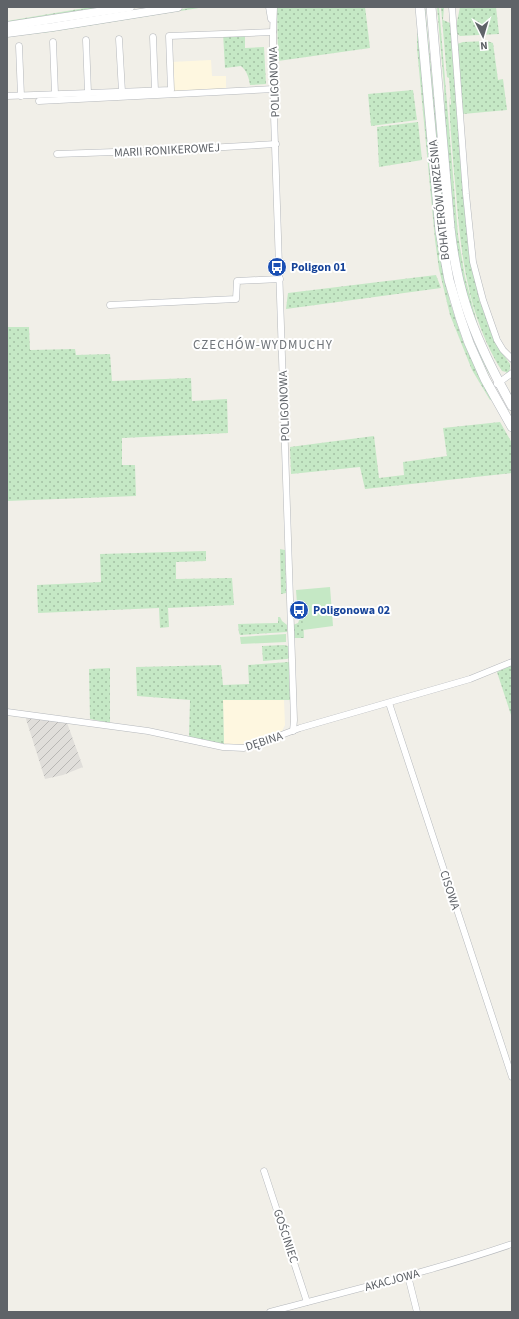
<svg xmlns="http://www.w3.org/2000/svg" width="519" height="1319" viewBox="0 0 519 1319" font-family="'Source Sans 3',sans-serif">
  <defs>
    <pattern id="industrial-furrows" width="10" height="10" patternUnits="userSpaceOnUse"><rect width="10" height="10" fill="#e0deda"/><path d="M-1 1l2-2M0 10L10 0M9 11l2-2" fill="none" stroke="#b9b8b5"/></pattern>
    <pattern id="grass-dots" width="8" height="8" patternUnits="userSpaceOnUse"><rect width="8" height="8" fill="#c5e8c5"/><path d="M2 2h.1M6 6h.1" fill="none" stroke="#a3c0a4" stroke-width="1.8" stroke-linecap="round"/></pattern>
  </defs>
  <rect width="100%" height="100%" fill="#f1efe8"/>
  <g fill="#fef7e0">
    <polygon points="211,60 212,76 226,76 226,90 173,92 171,62"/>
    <polygon points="223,700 284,700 285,725 282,731 250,744 237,745 224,744"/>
  </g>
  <polygon fill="url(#industrial-furrows)" points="25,716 66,720 83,767 63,775 45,779"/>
  <g fill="url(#grass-dots)">
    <polygon points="91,7 111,7 7,22 7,21"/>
    <polygon points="195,7 205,7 50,32 7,37 7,36"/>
    <polygon points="277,7 365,7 370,48 278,61"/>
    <polygon points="424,7 425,7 448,239 490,376 481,358 466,322 459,299 446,247"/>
    <polygon points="437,7 439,7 458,235 465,277 478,326 468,305 455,246 445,134 444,86"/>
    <path d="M 441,7 L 444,7 L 443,20 L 450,23 L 469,253 L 480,302 L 489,326 L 500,350 L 510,364 L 510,369 L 507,374 L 506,372 L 502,371 C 468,317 461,256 456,193 C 453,161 450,128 449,96 L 450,105 L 451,104 L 449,78 L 447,77 Z"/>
    <polygon points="460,7 496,7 499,34 460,36 455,32"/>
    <polygon points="417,30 445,280 450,302 463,341 474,364 492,399 490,400 472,370 450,315 439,269 435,240 417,48"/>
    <path d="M 245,31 L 245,48 L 264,47 L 266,84 L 250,85 C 249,78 247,71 241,66 L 225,68 L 223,33 Z"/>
    <polygon points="487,41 493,43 498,80 503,79 507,110 463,114 457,44 463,42"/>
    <polygon points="413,90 417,120 371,126 368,94"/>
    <polygon points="418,122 422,160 379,167 377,127"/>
    <polygon points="436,275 441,288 286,309 288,293"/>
    <polygon points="7,327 29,327 30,350 75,349 76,355 110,354 112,381 191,378 192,401 227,399 228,433 122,438 122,465 135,465 136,496 7,501"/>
    <polygon points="500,422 512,443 512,473 365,489 360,467 291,474 290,447 374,436 379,478 404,475 403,462 447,456 443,428"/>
    <polygon points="280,549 285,550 286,591 286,593 281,594"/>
    <polygon points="206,551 206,561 176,562 176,579 232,578 234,605 168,608 169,627 160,628 159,608 38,613 37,585 101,582 100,554"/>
    <polygon points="278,617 280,617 282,621 287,625 287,632 240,635 239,633 238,624 278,623"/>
    <polygon points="303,617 304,638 293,638 293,625 298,623 300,618"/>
    <polygon points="284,645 288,646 289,658 287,659 263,661 262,646"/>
    <polygon points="289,662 290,700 223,700 224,744 189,737 190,700 137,696 136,667 221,665 223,685 249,684 248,665"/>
    <polygon points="512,665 512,718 497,672"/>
    <polygon points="110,668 110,723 90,719 89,669"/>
  </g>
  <g fill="#c5e8c5">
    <polygon points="330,587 333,626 303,630 302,604 297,604 296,590"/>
    <polygon points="286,634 286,642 241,644 240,637"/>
  </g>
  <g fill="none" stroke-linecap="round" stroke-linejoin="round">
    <g stroke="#b5b8bc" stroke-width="7">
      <g id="minor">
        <polyline points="269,7 271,19"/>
        <polyline points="274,7 273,32 273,85 294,720 293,731"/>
        <polyline points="452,7 466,194 473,262 483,300 497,340 503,350 512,359"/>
        <polyline points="153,37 155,91"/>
        <polyline points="119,39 122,92"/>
        <polyline points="86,40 88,93"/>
        <polyline points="53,42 55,94"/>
        <polyline points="19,46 21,96"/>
        <polyline points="7,96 171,90 169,36 273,32"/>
        <polyline points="39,101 274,89"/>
        <polyline points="57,154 172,150 276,144"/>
        <polyline points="110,305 236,299 237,281 280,279"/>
        <polyline points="497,384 512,373"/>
        <polyline points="389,703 512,1077"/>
        <polyline points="7,712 148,731 223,747 244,748 260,743 300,728 470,679 512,662"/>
        <polyline points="264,1171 307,1302"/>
        <polyline points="408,1276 417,1312"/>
        <path d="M 270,1312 C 351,1290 433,1271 512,1244"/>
      </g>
    </g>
    <g stroke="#b5b8bc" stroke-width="9">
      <g id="tertiary">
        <polyline points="7,26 130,7"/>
        <polyline points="7,33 53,27 178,7"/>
      </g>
    </g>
    <g stroke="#b6babf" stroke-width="10">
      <g id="secondary">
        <polyline points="420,7 440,231 449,280 460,317 469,343 485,379 512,427"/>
        <path d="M 431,7 L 450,228 C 453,255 458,281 466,306 C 477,341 494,374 512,406"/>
      </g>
    </g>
    <use href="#minor" stroke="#fff" stroke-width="6"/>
    <use href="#tertiary" stroke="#fff" stroke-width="8"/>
    <use href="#secondary" stroke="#fff" stroke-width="9"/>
  </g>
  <defs>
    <g id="bus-disc" transform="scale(1)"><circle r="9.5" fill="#1a4fb4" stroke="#fff"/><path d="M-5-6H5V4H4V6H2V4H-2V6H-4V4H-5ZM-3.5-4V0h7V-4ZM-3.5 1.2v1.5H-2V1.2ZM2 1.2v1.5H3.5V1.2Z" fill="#fff"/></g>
  </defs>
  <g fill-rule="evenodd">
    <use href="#bus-disc" x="277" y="267"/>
    <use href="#bus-disc" x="299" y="610"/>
  </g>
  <g text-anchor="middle" stroke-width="4" stroke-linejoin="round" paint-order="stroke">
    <g font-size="12" fill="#5f6368" stroke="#fff">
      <text transform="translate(274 82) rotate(-92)" y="4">POLIGONOWA</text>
      <text transform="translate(167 150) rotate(-3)" y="4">MARII RONIKEROWEJ</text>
      <text transform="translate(439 200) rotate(-96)" y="4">BOHATERÓW WRZEŚNIA</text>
      <text transform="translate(284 406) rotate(-92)" y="4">POLIGONOWA</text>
      <text transform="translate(264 741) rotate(-18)" y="4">DĘBINA</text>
      <text transform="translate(450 890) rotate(72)" y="4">CISOWA</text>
      <text transform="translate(286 1236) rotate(72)" y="4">GOŚCINIEC</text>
      <text transform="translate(392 1280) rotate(-15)" y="4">AKACJOWA</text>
    </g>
    <g font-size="12" font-weight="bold" fill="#164399" stroke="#fff" text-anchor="start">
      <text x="291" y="271">Poligon 01</text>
      <text x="313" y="614">Poligonowa 02</text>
    </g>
    <g font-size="13" letter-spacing="1" fill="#70757a" stroke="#fff">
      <text x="263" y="349">CZECHÓW-WYDMUCHY</text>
    </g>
  </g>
  <rect width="519" height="1319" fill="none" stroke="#5f6368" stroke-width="16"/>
  <g transform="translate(483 36) rotate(175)" stroke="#ffffff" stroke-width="3" paint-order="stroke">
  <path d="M0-3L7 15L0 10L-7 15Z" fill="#5f6368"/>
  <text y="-6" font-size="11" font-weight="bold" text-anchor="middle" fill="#5f6368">N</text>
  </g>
</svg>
